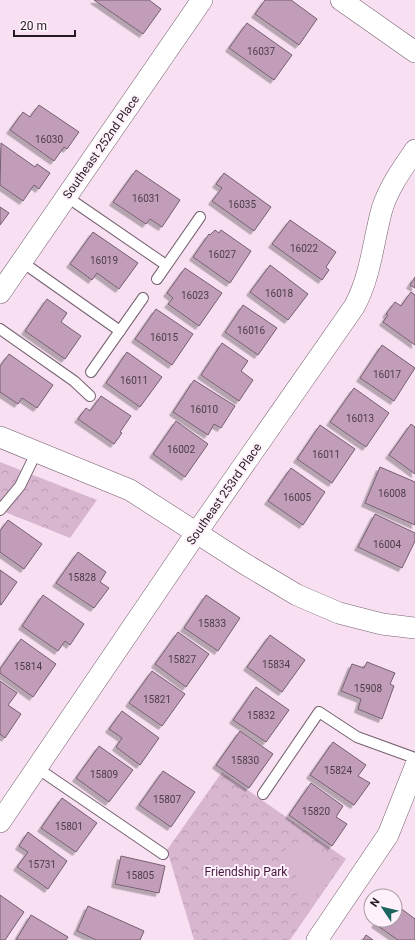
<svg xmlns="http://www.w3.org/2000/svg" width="415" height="940" viewBox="0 0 415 940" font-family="Roboto,sans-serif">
  <defs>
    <pattern id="park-crowns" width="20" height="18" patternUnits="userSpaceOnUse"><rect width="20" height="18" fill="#d9b6d0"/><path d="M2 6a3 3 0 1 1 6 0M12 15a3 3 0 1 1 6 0" fill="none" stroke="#ba9cb2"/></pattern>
    <filter id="shadow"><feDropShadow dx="-3.5" dy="3.5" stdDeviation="0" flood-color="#0004"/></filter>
  </defs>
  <rect width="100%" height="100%" fill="#f8e0f2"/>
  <g fill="url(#park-crowns)">
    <polygon points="0,462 97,500 70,538 0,510"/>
    <polygon points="222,772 346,859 290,940 194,940 167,850"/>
  </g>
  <path fill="#d9b6d0" d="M 303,844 C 347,854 329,905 297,898 C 299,879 295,865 284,851 L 293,845 Z"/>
  <g fill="#c29dba" stroke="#745f6f" filter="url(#shadow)">
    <polygon points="94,0 149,0 161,9 143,34"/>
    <polygon points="265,0 291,0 317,19 299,45 255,14"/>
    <polygon points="247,23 292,55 274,80 229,48"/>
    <polygon points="39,105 79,132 67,149 64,147 54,161 10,130 23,112 30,117"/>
    <polygon points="1,143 35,167 37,164 50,173 39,189 34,185 23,201 0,185"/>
    <polygon points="136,170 180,200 162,227 150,219 146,224 113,202"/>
    <polygon points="224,173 271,207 254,231 212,201 222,188 216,184"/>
    <polygon points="0,207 9,213 0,225"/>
    <polygon points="290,220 336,252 326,267 329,270 322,280 272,244"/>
    <polygon points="215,230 219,233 221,230 251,251 230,283 193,257 209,234 210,235"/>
    <polygon points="93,232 138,263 119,289 97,273 92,280 70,264"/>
    <polygon points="270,265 308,294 288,320 250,292"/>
    <polygon points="185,268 222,293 199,326 168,304 173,298 167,293"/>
    <polygon points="415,277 415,288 410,285"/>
    <polygon points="411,292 415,295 415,345 383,322 388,315 386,314 395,302 401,306"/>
    <polygon points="47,299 67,313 61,322 81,336 65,359 25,331"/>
    <polygon points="243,305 277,328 258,355 225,332"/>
    <polygon points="156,309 193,334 172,365 135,339"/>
    <polygon points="222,343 248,361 241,371 253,380 239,401 201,375"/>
    <polygon points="382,345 415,368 394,401 360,378"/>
    <polygon points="127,352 162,377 140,407 106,383"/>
    <polygon points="9,354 53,385 37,408 22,398 18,404 0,392 0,366"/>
    <polygon points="194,380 235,406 221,428 214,424 208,435 173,412"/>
    <polygon points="354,388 389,413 366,447 330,422"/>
    <polygon points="101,396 131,416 120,432 122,433 114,444 78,419 86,408 90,411"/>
    <polygon points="176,421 208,444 185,477 153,454"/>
    <polygon points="411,424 415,427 415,474 389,455"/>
    <polygon points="320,425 355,449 332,483 297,459"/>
    <polygon points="380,467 415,482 415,525 365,503"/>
    <polygon points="291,468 325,492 303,525 268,501"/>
    <polygon points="375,514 415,533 415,541 402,568 358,547"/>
    <polygon points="8,520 42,544 24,569 0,552 0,531"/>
    <polygon points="78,552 106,572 100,582 109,588 94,608 56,583"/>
    <polygon points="0,570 17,582 1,605 0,604"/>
    <polygon points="43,595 84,624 70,645 65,641 58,651 22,626"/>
    <polygon points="206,595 240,618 218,651 184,628"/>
    <polygon points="178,632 209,654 186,687 155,664"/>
    <polygon points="270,635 305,660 282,692 247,667"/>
    <polygon points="21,639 56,664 33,697 0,673 0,669"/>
    <polygon points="367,662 395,673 390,684 394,686 382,719 358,709 361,699 341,691 352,664 364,668"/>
    <polygon points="152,671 185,694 162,726 129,703"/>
    <polygon points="0,681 17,693 8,705 21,714 5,738 0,734"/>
    <polygon points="256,687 289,710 266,742 233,720"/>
    <polygon points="122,711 159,738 140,765 116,747 122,738 109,729"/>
    <polygon points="240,731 273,754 249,788 216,765"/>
    <polygon points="333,742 366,765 358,776 370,783 354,805 310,775"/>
    <polygon points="99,746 133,770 109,802 76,778"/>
    <polygon points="163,771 195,792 171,827 139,805"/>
    <polygon points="311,783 343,806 336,817 347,824 332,846 289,815"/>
    <polygon points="62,798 97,823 76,852 41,828"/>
    <polygon points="28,832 67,861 48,889 17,867 28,852 19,846"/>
    <polygon points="121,856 165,866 159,893 115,884"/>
    <polygon points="0,895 24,912 5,940 0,940"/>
    <polygon points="395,904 415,919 415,940 398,940 375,924 378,920 395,920"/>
    <polygon points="88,906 144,931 140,940 96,940 77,931"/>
    <polygon points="31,915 68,937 66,940 16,940"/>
    <polygon points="366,935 373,940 363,940"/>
  </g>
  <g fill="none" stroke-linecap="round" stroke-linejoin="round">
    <g stroke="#756170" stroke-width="12">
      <g id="lane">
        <polyline points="67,197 166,265"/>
        <polyline points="22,262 120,331"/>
        <polyline points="157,279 200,217"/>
        <polyline points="0,329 74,381 90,396"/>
        <polyline points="91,372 143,298"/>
        <polyline points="0,510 20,486 37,451"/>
        <polyline points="37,768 163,854"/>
        <polyline points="263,794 319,712 357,737 415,758"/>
      </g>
    </g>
    <g stroke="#756170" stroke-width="22">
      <g id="street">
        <polyline points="341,0 415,52"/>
        <polyline points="0,293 202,0"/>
        <polyline points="0,437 130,490 245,564 297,595 339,613 382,624 415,628"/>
        <path d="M 0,822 L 197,532 L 354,307 C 371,276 373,242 382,209 C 389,187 402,169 415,150"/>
        <polyline points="317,940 388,835 415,767"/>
      </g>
    </g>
    <use href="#lane" stroke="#fff" stroke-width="10"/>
    <use href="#street" stroke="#fff" stroke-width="21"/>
  </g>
  <g text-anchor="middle" stroke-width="4" stroke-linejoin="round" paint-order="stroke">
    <g font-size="10" fill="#4c3c48">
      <text x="261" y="55">16037</text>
      <text x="49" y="143">16030</text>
      <text x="146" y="202">16031</text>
      <text x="242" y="208">16035</text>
      <text x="304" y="252">16022</text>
      <text x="222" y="258">16027</text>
      <text x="104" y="264">16019</text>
      <text x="279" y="297">16018</text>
      <text x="195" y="299">16023</text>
      <text x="251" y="334">16016</text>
      <text x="164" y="341">16015</text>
      <text x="387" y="378">16017</text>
      <text x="134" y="384">16011</text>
      <text x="204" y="413">16010</text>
      <text x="360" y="422">16013</text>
      <text x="181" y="453">16002</text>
      <text x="326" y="458">16011</text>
      <text x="392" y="497">16008</text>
      <text x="297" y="501">16005</text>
      <text x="387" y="548">16004</text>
      <text x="82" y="581">15828</text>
      <text x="212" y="627">15833</text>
      <text x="182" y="663">15827</text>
      <text x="276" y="668">15834</text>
      <text x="28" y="670">15814</text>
      <text x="368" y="692">15908</text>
      <text x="157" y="703">15821</text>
      <text x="261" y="719">15832</text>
      <text x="245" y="764">15830</text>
      <text x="338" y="774">15824</text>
      <text x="104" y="778">15809</text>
      <text x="167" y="803">15807</text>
      <text x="316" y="815">15820</text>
      <text x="69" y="830">15801</text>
      <text x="42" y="868">15731</text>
      <text x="140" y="879">15805</text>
    </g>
    <g font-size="12" fill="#241b22" stroke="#fff1fb">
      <text transform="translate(101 147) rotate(-55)" y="4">Southeast 252nd Place</text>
      <text transform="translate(224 494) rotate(-55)" y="4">Southeast 253rd Place</text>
    </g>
    <g font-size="12" fill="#45173d" stroke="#fff1fb">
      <text x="246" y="876">Friendship Park</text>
    </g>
  </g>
  <g transform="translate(383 908) rotate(305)"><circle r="19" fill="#fff1fb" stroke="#a79ba4"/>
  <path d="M0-3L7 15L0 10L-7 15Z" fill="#1b6760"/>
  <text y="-6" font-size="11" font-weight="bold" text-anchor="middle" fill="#241b22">N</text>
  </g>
  <path d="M14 30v6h61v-6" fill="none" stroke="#241b22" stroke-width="2"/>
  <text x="20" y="30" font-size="12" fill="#241b22" stroke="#fff1fb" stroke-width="3" paint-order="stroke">20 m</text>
</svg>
